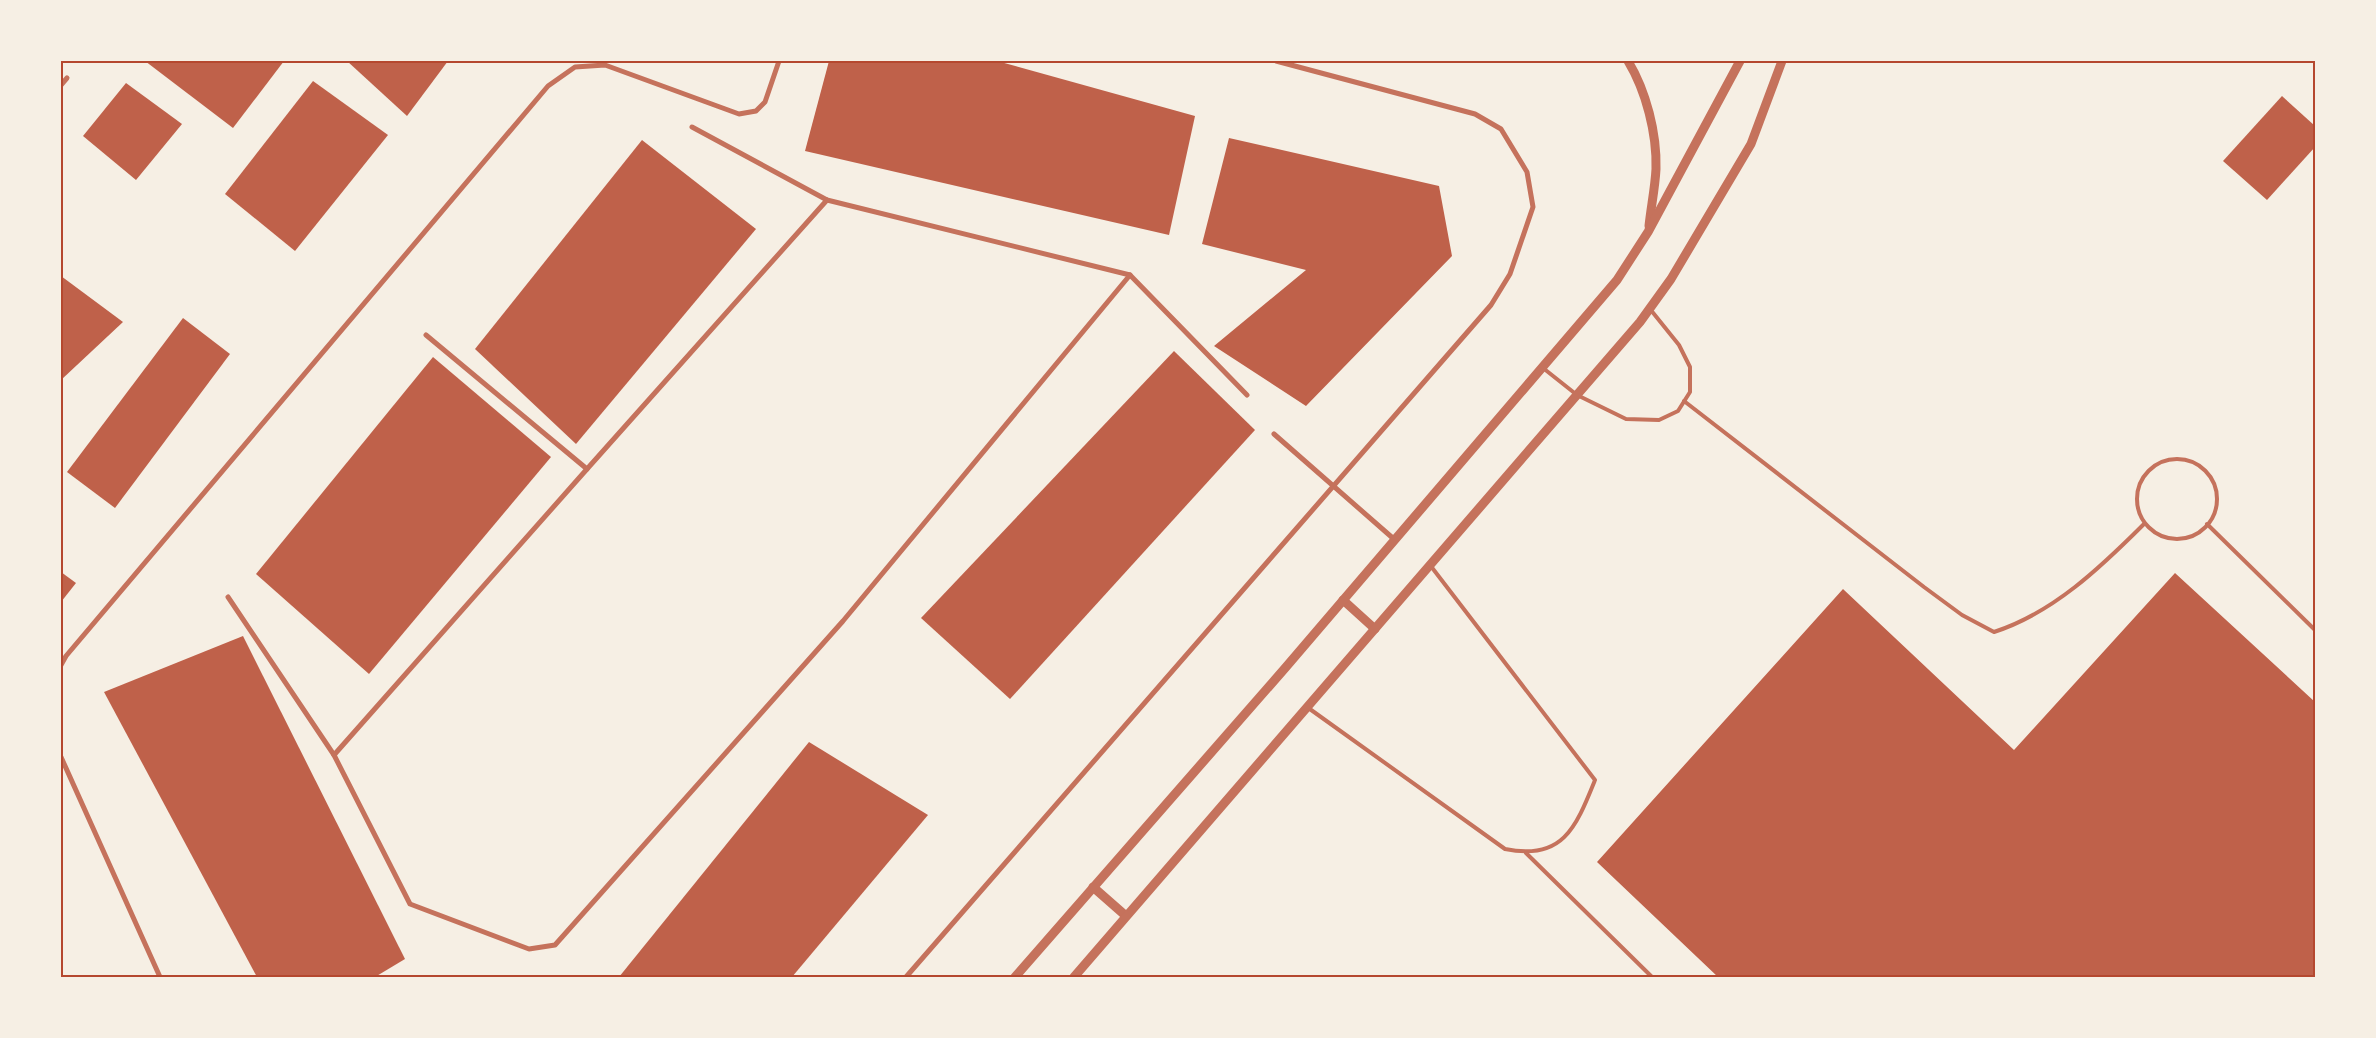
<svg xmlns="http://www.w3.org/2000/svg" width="2376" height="1038" viewBox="0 0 2376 1038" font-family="Signika,sans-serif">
  <rect width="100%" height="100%" fill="#f6efe4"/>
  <g fill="#bf614a">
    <polygon points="145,61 284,61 233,128"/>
    <polygon points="347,61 448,61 407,116"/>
    <polygon points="829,61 997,61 1195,116 1169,235 805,151"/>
    <polygon points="313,81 388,135 295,251 225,194"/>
    <polygon points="126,83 182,124 136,180 83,136"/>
    <polygon points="2282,96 2315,126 2315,147 2267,200 2223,161"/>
    <polygon points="1229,138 1439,186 1452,256 1306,406 1214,346 1306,270 1202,244"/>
    <polygon points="642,140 756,229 576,444 475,349"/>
    <polygon points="61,276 123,322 61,380"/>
    <polygon points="183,318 230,354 115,508 67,472"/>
    <polygon points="1174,351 1255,430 1010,699 921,618"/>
    <polygon points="433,357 551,457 369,674 256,574"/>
    <polygon points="61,572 76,583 61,602"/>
    <polygon points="2175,573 2315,702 2315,977 1718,977 1597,862 1843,589 2014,750"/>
    <polygon points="243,636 405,959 375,977 257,977 104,692"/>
    <polygon points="809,742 928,815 792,977 619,977"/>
  </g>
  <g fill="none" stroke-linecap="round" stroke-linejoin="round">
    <g stroke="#c5725c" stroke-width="4">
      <polyline points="1543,368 1577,395 1626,419 1659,420 1678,411 1690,392 1690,367 1679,345 1650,309"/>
      <path d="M 1684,401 L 1924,587 L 1962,615 L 1994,632 C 2053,613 2101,567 2144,524"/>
      <circle cx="2177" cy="499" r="40"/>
      <polyline points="2207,524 2315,630"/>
      <path d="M 1307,707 L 1505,849 C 1563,861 1576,827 1595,780 L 1430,565"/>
      <polyline points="1526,853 1652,977"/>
    </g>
    <g stroke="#c5725c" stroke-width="5">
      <polyline points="61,85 67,78"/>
      <polyline points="692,127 827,200 1130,275 1247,395"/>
      <polyline points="426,335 587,469 827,200"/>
      <polyline points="1274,434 1395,540"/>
      <polyline points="228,597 334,755 410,904 529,949 555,945 843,621 1130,275"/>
      <polyline points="61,665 66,656 548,86 575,67 605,65 739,114 756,111 765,102 779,61"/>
      <polyline points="334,755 587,469"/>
      <polyline points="61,757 160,977"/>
      <polyline points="906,977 1491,305 1510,274 1533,207 1527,172 1501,129 1475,114 1276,61"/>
    </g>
    <g stroke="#c5725c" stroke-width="9">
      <path d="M 1628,61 C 1646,91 1657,133 1656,169 C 1655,188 1651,207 1649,226"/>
      <polyline points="1343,600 1375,629"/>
      <polyline points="1093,887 1126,916"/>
      <polyline points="1015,977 1286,667 1617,280 1648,232 1740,61"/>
      <polyline points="1074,977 1640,322 1671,279 1751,144 1782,61"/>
    </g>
  </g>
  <rect width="2376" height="1038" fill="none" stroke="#f6efe4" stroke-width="125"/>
  <rect x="62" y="62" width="2252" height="914" fill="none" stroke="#b5482f" stroke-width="2"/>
</svg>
